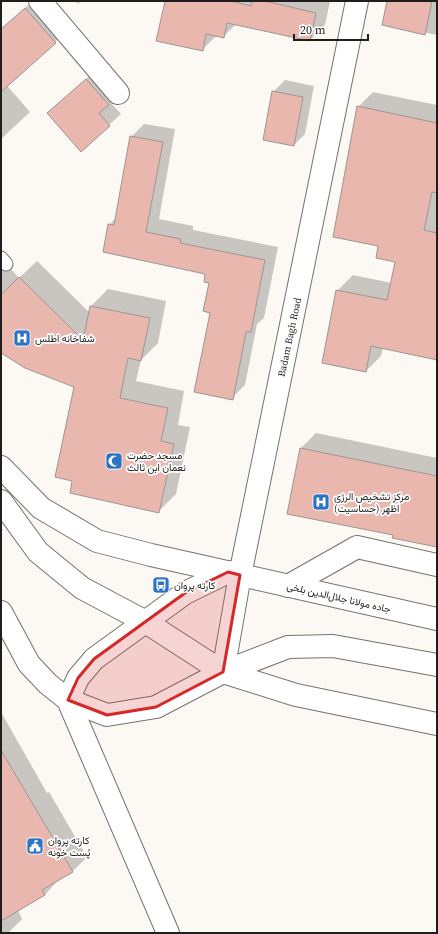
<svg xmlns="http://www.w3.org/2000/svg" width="438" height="934" viewBox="0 0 438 934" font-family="'Source Serif 4',Vazirmatn,serif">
  <rect width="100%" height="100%" fill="#fcf8f3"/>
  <g fill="#0003">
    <polygon points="33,1 67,31 55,42 1,49 1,29"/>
    <polygon points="75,1 81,1 78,4"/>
    <polygon points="166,1 330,1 325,25 310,40 236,24 223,37 217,35 202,50"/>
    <polygon points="388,1 437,1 437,35 383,24"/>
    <polygon points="98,68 119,92 110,102 121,114 81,150 49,113"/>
    <polygon points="285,80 314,86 305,134 294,145 273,92"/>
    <polygon points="3,81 30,112 1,139 1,83"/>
    <polygon points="373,92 437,105 437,359 383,348 381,356 366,371 337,291 353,275 392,283 397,262 358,107"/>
    <polygon points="144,124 175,129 159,219 193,226 193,230 278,247 264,318 257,324 245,385 232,398 211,312 210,282 207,273 109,225 116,218 131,137"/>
    <polygon points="1,258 19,278 37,261 90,313 91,306 108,289 166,301 158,343 141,360 136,381 184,391 178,425 190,427 176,494 158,512 74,480 75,386 1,352"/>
    <polygon points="316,433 437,458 437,546 394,535 301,448"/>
    <polygon points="1,712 47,793 49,792 87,857 73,871 59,879 45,895 18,910 22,919 8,933 1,933"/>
  </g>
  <g fill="#e9b7ad" stroke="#9c9694">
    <polygon points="165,1 231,1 251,6 252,1 265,1 316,13 310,41 227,23 224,38 206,34 203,51 156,41"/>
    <polygon points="387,1 432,1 425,35 382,25"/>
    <polygon points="25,8 56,43 1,92 1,29"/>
    <polygon points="86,79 109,105 99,113 110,126 81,152 47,113"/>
    <polygon points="272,91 303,97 294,146 263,140"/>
    <polygon points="357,106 437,123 437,193 432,192 424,230 437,233 437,360 371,346 366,372 322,363 336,290 387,300 395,262 376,258 378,246 333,237"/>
    <polygon points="130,136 163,142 146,232 181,239 180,243 265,260 251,332 246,332 233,400 194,392 210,313 203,311 209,283 204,282 205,274 103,252 108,224 114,225"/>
    <polygon points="19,277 83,340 90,306 150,318 141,361 128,358 120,398 168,408 161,441 174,444 159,513 70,493 72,481 55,477 74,387 25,368 1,353 1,295"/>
    <polygon points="300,448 437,476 437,547 392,538 393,535 287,514"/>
    <polygon points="1,750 73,872 42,890 45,895 1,921"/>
  </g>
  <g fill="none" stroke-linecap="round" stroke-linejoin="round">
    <g stroke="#76726e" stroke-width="15">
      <polyline id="service" points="1,258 6,264"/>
    </g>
    <g stroke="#76726e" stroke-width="24">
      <g id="minor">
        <polyline points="40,1 118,93"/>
        <polyline points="288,586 357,547 437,565"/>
      </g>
    </g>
    <g stroke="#76726e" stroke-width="24">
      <g id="secondary">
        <polyline points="1,501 38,552 82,588 144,621 223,672 296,695 437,724"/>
        <polyline points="168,933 68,700 78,678 94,659 185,593 228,572"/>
      </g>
    </g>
    <g stroke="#76726e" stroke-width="24">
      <g id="primary">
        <polyline points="1,467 41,508 97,541 151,555 437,619"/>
        <polyline points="1,612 29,664 48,684 68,700 107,715 156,707 223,672 288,647 333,646 437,665"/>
        <polyline points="223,672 240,575 357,1"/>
      </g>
    </g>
    <use href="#service" stroke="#fff" stroke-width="13"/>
    <use href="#minor" stroke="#fff" stroke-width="22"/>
    <use href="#secondary" stroke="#fff" stroke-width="22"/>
    <use href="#primary" stroke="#fff" stroke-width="22"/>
  </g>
  <path fill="#d62828" fill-opacity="0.2" stroke="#d62828" stroke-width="3" stroke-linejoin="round" d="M 228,572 L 240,575 L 223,672 L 156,707 L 107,715 L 68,700 L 78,678 L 94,659 L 185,593 Z"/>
  <defs>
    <g id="hospital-square" transform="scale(0.9)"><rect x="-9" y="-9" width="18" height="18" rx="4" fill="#2c73c4" stroke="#fff"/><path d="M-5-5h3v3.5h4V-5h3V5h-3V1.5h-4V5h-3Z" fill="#fff"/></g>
    <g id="mosque-square" transform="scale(0.9)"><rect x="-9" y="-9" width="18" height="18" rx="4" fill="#2c73c4" stroke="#fff"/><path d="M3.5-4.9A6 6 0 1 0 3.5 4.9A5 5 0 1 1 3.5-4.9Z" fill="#fff"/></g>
    <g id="bus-square" transform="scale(0.9)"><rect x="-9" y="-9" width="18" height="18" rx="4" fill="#2c73c4" stroke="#fff"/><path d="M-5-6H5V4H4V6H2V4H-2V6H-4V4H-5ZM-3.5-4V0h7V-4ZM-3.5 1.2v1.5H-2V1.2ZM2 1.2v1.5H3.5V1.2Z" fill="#fff"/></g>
    <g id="civic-square" transform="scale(0.9)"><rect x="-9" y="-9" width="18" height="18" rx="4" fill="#2c73c4" stroke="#fff"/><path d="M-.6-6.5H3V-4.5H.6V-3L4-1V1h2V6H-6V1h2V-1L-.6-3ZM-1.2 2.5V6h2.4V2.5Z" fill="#fff"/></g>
  </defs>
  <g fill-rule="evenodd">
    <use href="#hospital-square" x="22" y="338"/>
    <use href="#mosque-square" x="114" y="461"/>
    <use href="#hospital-square" x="321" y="502"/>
    <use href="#bus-square" x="161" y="585"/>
    <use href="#civic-square" x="35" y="846"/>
  </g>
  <g text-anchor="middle" stroke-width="3.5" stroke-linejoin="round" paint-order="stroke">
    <g font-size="10" fill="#201e1c" stroke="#fff">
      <text transform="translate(289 337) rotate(-78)" y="4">Badam Bagh Road</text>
      <text transform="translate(339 597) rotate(13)" y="4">جاده مولانا جلال‌الدین بلخی</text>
    </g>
    <g font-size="10" fill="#201e1c" stroke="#fff" text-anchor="start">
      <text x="35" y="342">شفاخانه اطلس</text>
      <text x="127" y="459">مسجد حضرت<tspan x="127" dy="12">نعمان ابن ثالث</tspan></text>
      <text x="334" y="500">مرکز تشخیص الرژی<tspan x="334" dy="12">(حساسیت) اظهر</tspan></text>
      <text x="174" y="589">کارته پروان</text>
      <text x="48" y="844">کارته پروان<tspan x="48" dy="12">پُست خونه</tspan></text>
    </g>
  </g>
  <rect width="438" height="934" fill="none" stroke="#201e1c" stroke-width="4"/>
  <path d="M294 34v6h74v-6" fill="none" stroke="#201e1c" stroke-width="2"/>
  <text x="300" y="34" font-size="12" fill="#201e1c" stroke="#ffffff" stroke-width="3" paint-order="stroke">20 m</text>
</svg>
